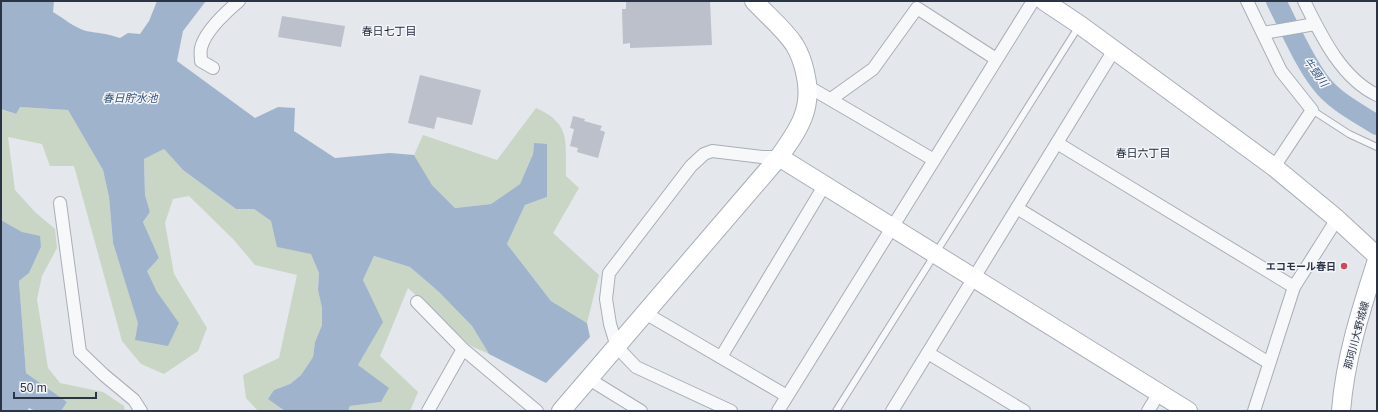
<svg xmlns="http://www.w3.org/2000/svg" width="1378" height="412" viewBox="0 0 1378 412" font-family="Helvetica,'Noto Sans JP',sans-serif">
  <rect width="100%" height="100%" fill="#e4e7ec"/>
  <g fill="#c9d6c5">
    <polygon points="20,107 68,110 103,170 109,197 113,243 139,323 136,340 157,292 146,271 159,258 143,222 150,212 145,195 144,159 164,149 183,170 236,209 254,209 271,221 278,247 311,253 319,273 318,290 322,308 322,325 315,342 313,357 301,375 290,384 274,390 269,399 285,411 258,411 246,398 243,375 279,358 297,275 255,265 233,239 189,196 173,199 165,223 174,274 207,328 198,351 164,374 141,364 122,341 74,166 50,166 42,144 8,137 15,190 35,212 55,229 57,248 42,276 37,299 48,368 60,383 103,392 124,406 125,411 61,411 67,402 26,373 19,281 29,273 41,247 22,232 1,220 1,109 15,114"/>
    <path d="M 536,108 C 572,124 565,142 566,176 L 579,188 L 553,233 L 599,275 L 587,323 L 551,301 L 507,244 L 525,205 L 547,197 L 534,143 L 533,154 L 520,184 L 491,204 L 455,208 L 432,185 L 414,155 L 423,135 L 497,160 Z"/>
    <polygon points="374,256 410,267 439,292 472,326 489,354 471,346 408,288 380,356 418,392 410,411 348,411 350,406 381,402 358,365 382,322 363,280"/>
  </g>
  <g fill="#9fb4cc">
    <path d="M 1,1 L 54,1 L 53,12 C 63,18 75,28 86,31 C 98,33 109,34 120,38 L 128,33 L 140,34 L 149,21 L 157,1 L 206,1 L 183,31 L 177,61 L 255,118 L 278,107 L 295,108 L 294,131 L 335,158 L 390,153 L 414,155 L 432,185 L 455,208 L 491,204 L 520,184 L 533,154 L 534,143 L 547,144 L 547,197 L 525,205 L 507,244 L 551,301 L 587,323 L 590,337 L 546,383 L 489,354 L 472,326 L 439,292 L 410,267 L 374,256 L 363,280 L 383,322 L 358,365 L 389,388 L 381,402 L 350,406 L 348,411 L 285,411 L 268,399 L 274,390 L 290,384 L 301,375 L 313,357 L 315,342 L 322,325 L 322,308 L 318,290 L 319,273 L 311,254 L 277,247 L 271,221 L 254,209 L 236,209 L 183,170 L 164,149 L 144,159 L 145,195 L 150,212 L 143,222 L 159,258 L 147,271 L 157,292 L 179,323 L 168,346 L 135,340 L 138,323 L 113,243 L 109,197 L 103,170 L 68,110 L 20,107 L 16,114 L 1,109 Z"/>
    <polygon points="1,220 22,232 40,236 41,247 29,273 19,281 26,373 67,402 61,411 35,411 29,408 27,411 1,411"/>
  </g>
  <g fill="none" stroke-linecap="round" stroke-linejoin="round">
    <path stroke="#9fb4cc" stroke-width="20" d="M 1276,1 C 1290,28 1302,58 1320,82 C 1334,101 1358,113 1377,125"/>
  </g>
  <g fill="#bbc0ca">
    <polygon points="626,1 710,1 712,45 630,48 630,43 623,44 622,9 626,9"/>
    <polygon points="282,16 345,26 341,47 278,37"/>
    <polygon points="420,75 481,90 472,125 437,117 434,129 408,123"/>
    <polygon points="573,116 585,119 584,121 602,126 600,130 605,132 598,158 577,152 578,148 570,146 574,129 570,128"/>
  </g>
  <g fill="none" stroke-linecap="round" stroke-linejoin="round">
    <g stroke="#a9aeb7" stroke-width="8">
      <g id="lane">
        <polyline points="1312,110 1349,134 1377,147"/>
        <polyline points="836,411 1079,26"/>
      </g>
    </g>
    <g stroke="#a9aeb7" stroke-width="14">
      <g id="street">
        <polyline points="1247,1 1281,71 1312,110 1274,167"/>
        <path d="M 1304,1 C 1321,35 1341,78 1377,95"/>
        <polyline points="1263,33 1315,24"/>
        <path d="M 213,68 L 201,61 C 201,57 200,52 201,48 C 205,31 226,12 239,1"/>
        <polyline points="809,87 934,160"/>
        <polyline points="831,99 873,69 917,8 996,59"/>
        <polyline points="1057,143 1294,287"/>
        <polyline points="60,203 80,352 104,375 134,400 141,411"/>
        <polyline points="1017,208 1269,363"/>
        <polyline points="417,302 463,349 537,411"/>
        <polyline points="645,313 787,396"/>
        <polyline points="928,353 1024,411"/>
        <polyline points="721,357 824,186"/>
        <polyline points="589,379 641,411"/>
        <polyline points="428,411 463,349"/>
        <polyline points="731,411 636,367 617,347 610,324 606,299 609,273 691,166 704,154 712,151 762,157 779,157"/>
        <polyline points="778,411 1033,1"/>
        <polyline points="892,411 1114,50"/>
        <polyline points="1148,411 1159,393"/>
        <polyline points="1254,411 1294,287 1337,219"/>
      </g>
    </g>
    <g stroke="#a9aeb7" stroke-width="20">
      <g id="secondary">
        <polyline points="1044,1 1080,25 1274,167 1337,219 1377,256"/>
        <polyline points="779,157 1188,411"/>
        <path d="M 561,411 L 779,157 C 799,129 814,108 805,72 C 803,63 799,52 794,44 C 783,28 767,15 754,1"/>
        <path d="M 1341,411 C 1345,359 1361,309 1377,260"/>
      </g>
    </g>
    <use href="#lane" stroke="#f7f8fa" stroke-width="6"/>
    <use href="#street" stroke="#f7f8fa" stroke-width="12"/>
    <use href="#secondary" stroke="#fff" stroke-width="18"/>
  </g>
  <circle fill="#d1495b" stroke="#f4f6f9" stroke-width="1.5" cx="1344" cy="266" r="4"/>
  <g text-anchor="middle" stroke-width="3" stroke-linejoin="round" paint-order="stroke">
    <g font-size="10" font-weight="bold" fill="#2b3445" stroke="#f4f6f9" text-anchor="end">
      <text x="1336" y="270">エコモール春日</text>
    </g>
    <g font-size="10" fill="#2b3445" stroke="#f4f6f9">
      <text transform="translate(1356 335) rotate(-75)" y="4">那珂川大野城線</text>
    </g>
    <g font-size="11" fill="#1d2536" stroke="#f4f6f9">
      <text x="389" y="35">春日七丁目</text>
      <text x="1143" y="157">春日六丁目</text>
    </g>
    <g font-size="11" font-style="italic" fill="#34527a" stroke="#f4f6f9">
      <text transform="translate(1316 72) rotate(54)" y="4">牛頸川</text>
      <text x="130" y="102">春日貯水池</text>
    </g>
  </g>
  <rect width="1378" height="412" fill="none" stroke="#2b3445" stroke-width="4"/>
  <path d="M14 392v6h82v-6" fill="none" stroke="#2b3445" stroke-width="2"/>
  <text x="20" y="392" font-size="12" fill="#2b3445" stroke="#f4f6f9" stroke-width="3" paint-order="stroke">50 m</text>
</svg>
